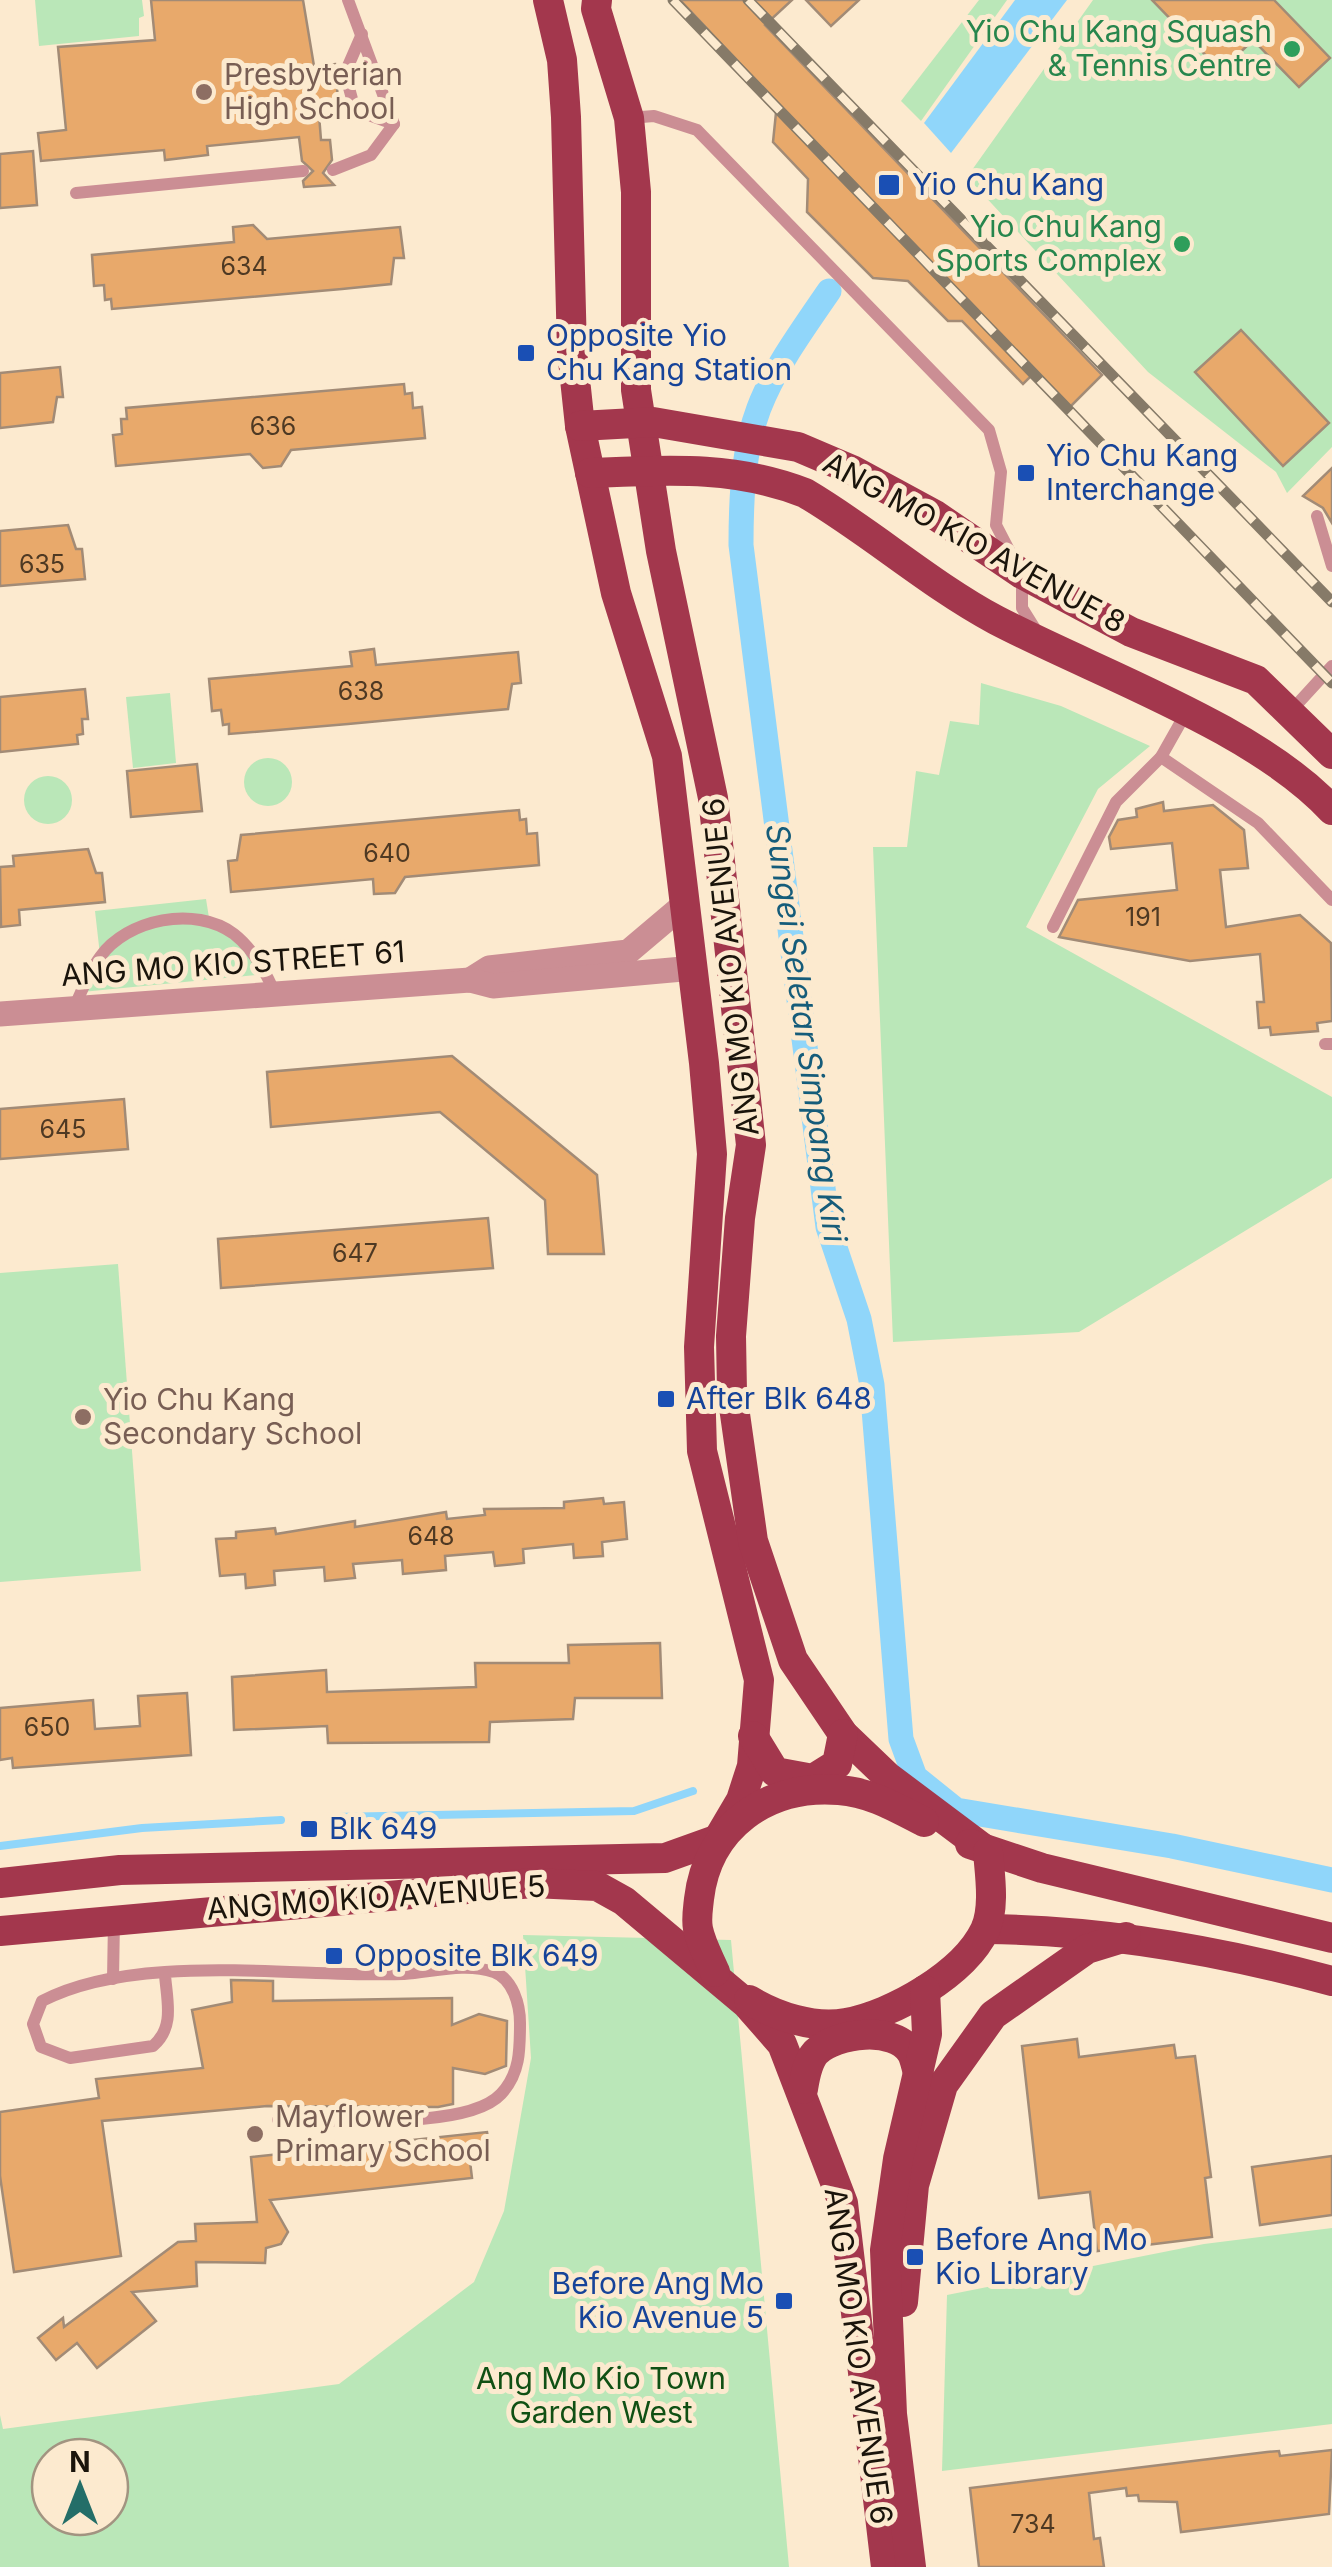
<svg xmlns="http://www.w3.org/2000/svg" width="1332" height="2567" viewBox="0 0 1332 2567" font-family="Inter,sans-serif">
  <rect width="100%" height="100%" fill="#fceacf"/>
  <g fill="#bae7b8" fill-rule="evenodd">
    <polygon points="35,0 142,0 144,16 139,18 139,36 39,46"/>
    <polygon points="979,0 1007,0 921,121 901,101"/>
    <polygon points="1093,0 1332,0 1332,447 1287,493 1276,472 1148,372 967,177"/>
    <polygon points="981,683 1061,706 1150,746 1098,789 1026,927 1332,1097 1332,1178 1079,1332 893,1342 873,847 907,847 916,771 939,775 950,721 979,725"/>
    <polygon points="170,693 176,763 133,768 126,697"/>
    <circle cx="268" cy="782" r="24"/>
    <circle cx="48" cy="800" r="24"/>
    <polygon points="206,899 210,924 232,933 266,974 82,992 100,955 95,911"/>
    <polygon points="118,1264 141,1571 0,1582 0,1273"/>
    <path d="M 523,1935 L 731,1940 L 789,2567 L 0,2567 L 0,2415 L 3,2429 L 339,2384 L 474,2282 L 504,2211 L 531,2058 ZM 50,2457 L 110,2457 L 110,2517 L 50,2517 Z"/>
    <polygon points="1332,2228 1332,2424 942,2471 947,2295 1204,2244"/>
  </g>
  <polygon fill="#90d6fa" points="1015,0 1067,0 951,153 924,123"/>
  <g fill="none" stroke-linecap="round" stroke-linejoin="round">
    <g stroke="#90d6fa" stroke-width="8">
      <polyline points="889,1657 895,1642"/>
      <polyline points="333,1817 634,1811 693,1791"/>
      <polyline points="0,1846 142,1828 281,1820"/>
    </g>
    <path stroke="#90d6fa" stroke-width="25" d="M 829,291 C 759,392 741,419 741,545 L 828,1227 L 859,1319 L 872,1385 L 901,1739 L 915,1777 L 956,1810 L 1172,1846 L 1332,1880"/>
  </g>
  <g fill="#e8a96b" stroke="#a28b76" stroke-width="2.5">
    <polygon points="151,0 303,0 314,66 335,64 338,100 318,102 321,140 330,140 332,160 323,173 334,185 304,187 303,181 313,171 302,161 299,137 207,146 208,155 165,160 164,150 41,161 38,133 66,130 58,47 155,40"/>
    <polygon points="680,0 792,0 765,25 1102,375 1069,408 1034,373 1023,384 962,321 948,321 908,281 873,278 807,212 808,179 773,142 777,103"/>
    <polygon points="806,0 859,0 831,26"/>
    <polygon points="1152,0 1274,0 1330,58 1299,87 1253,40 1221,71"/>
    <polygon points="33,151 37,205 0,208 0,154"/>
    <polygon points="253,225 267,239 400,227 404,258 394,258 391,284 342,289 112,309 111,299 105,300 104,285 94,286 92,255 234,242 233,227"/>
    <polygon points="1241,330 1329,423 1283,466 1195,372"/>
    <polygon points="60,367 63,397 57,397 53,422 0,428 0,373"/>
    <polygon points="404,384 405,394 412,393 413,408 422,407 425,438 291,450 281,466 263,468 250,454 116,466 113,435 122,434 121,419 127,419 126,408"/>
    <polygon points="1332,468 1332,523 1323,508 1303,496"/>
    <polygon points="68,525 76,549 82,549 85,579 0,586 0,531"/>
    <polygon points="374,649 376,665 518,652 521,683 512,684 508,709 348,724 229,734 229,724 223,725 221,710 212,711 209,679 352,666 350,652"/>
    <polygon points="85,689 88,719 82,719 83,734 77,735 78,744 0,752 0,697"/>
    <polygon points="197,764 202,811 131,817 127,771"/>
    <polygon points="1163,802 1164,811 1213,805 1244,830 1248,868 1220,870 1226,927 1300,915 1331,943 1332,1021 1317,1023 1318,1031 1271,1035 1270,1027 1259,1028 1257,1002 1264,1002 1260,954 1190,961 1059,937 1078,900 1177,890 1172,843 1111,849 1109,837 1118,820 1137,817 1136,809"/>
    <polygon points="519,810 520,820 526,819 527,834 537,833 539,865 405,877 395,893 374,894 373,879 231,892 228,861 237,860 241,835"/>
    <polygon points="88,849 96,873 102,873 105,902 19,910 20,925 1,927 0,867 14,866 13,856"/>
    <polygon points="452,1056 597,1175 604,1254 548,1254 545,1200 440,1112 271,1127 267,1072"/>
    <polygon points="124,1099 128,1149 0,1159 0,1109"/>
    <polygon points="488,1218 493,1268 221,1288 218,1239"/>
    <polygon points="603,1498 604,1504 624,1502 627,1539 602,1542 603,1556 574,1558 573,1544 523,1549 524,1563 495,1566 493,1552 445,1556 446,1570 403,1574 402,1560 353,1564 355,1578 325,1581 324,1567 274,1571 275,1585 246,1588 245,1574 220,1576 216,1539 236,1538 236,1532 275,1528 276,1534 355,1521 355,1527 446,1512 447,1519 485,1515 484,1509 564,1508 564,1502"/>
    <polygon points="660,1643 662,1698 575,1698 573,1719 490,1722 489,1742 328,1743 327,1726 234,1730 232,1677 326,1670 327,1692 476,1687 475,1663 569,1663 568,1645"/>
    <polygon points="187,1693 191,1755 13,1768 12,1758 0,1760 0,1708 93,1700 95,1729 140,1726 138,1696"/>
    <polygon points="231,1980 273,1981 273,2001 452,1998 452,2025 479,2014 507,2021 506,2066 485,2074 453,2068 453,2104 438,2107 267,2106 102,2121 121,2256 14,2272 0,2176 0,2112 99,2098 96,2079 203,2068 192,2010 232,2002"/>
    <polygon points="1077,2039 1079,2057 1174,2045 1176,2058 1195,2056 1211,2177 1205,2178 1212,2237 1097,2251 1090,2192 1039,2198 1022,2046"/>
    <polygon points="487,2132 490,2150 469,2153 472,2178 270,2200 288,2232 281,2244 266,2248 265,2263 196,2262 197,2286 132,2292 156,2321 97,2368 77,2343 56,2360 38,2338 63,2318 64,2327 178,2242 196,2241 195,2224 257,2222 251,2157"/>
    <polygon points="1332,2156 1332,2215 1260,2225 1252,2167"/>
    <polygon points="1332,2450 1329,2514 1181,2532 1177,2502 1139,2501 1138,2495 1127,2496 1126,2488 1089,2493 1094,2539 1100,2538 1104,2567 979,2567 970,2488 1267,2452 1279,2451 1280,2456"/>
  </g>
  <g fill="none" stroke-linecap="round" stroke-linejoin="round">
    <g stroke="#cb8e94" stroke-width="12">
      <polyline points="362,34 345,73 355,110 394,124"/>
      <polyline points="629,118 654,116 697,130 989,430 1001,472 996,525 1013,558"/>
      <polyline points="333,170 371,155 394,124 348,0"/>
      <polyline points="76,193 303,171"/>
      <polyline points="1317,516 1332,566"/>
      <polyline points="1022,576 1022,608 1037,632"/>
      <polyline points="1290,712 1332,666"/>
      <polyline points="1161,757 1258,823 1332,900"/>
      <polyline points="1053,927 1116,802 1161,757 1187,711"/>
      <path d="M 75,1006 C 82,990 89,972 100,957 C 127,919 195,905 234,934 C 252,948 265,971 274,991"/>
      <polyline points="1325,1044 1332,1044"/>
      <path d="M 165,1975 C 167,2001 175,2027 153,2046 L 70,2058 L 41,2047 L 33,2024 L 42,2001 C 138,1951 297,1978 404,1974 C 433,1972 465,1962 494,1972 C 513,1979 520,2005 520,2023 C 520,2050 520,2074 501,2094 C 467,2131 328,2119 278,2120"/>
      <polyline points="113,1979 114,1921"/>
    </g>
    <g stroke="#cb8e94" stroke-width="25">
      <polyline points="470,980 489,968 628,952 686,903"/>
      <polyline points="0,1014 470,980 493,986 694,968"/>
    </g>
    <g stroke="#a3374d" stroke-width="30">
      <polyline points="548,0 562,60 566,117 572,351 580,426 616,593 667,756 704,1063 712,1154 699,1347 702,1451 759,1680 752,1766 741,1800 718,1839"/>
      <polyline points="597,0 596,9 629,118 636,192 636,390 661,551 713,798 751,1145 740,1218 731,1336 732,1393 753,1541 793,1660 843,1734 888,1777 988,1852"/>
      <polyline points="580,426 653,422 798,447 852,470 935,515 1022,574 1131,632 1256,680 1332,754"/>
      <path d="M 590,473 C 665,470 734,465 805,493 C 871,532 929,584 996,620 C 1097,673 1256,728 1332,810"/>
      <polyline points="753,1736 775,1772 813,1779 837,1764 843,1734"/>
      <polyline points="970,1844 1042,1868 1332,1938"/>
      <polyline points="0,1883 120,1870 665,1858 718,1839"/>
      <path d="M 986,1929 C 1104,1930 1218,1950 1332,1981"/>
      <polyline points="0,1931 533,1883 597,1886 624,1901 747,2004 782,2044 843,2203 886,2567"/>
      <path d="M 715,1972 C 709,1958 701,1944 698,1929 C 696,1919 698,1909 699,1899 C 707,1827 767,1784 839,1790 C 870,1792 897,1808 924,1822"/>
      <path d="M 749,2000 C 776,2016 813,2029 846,2023 C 892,2015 964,1974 985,1930 C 995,1908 990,1876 988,1852"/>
      <path d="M 803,2089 C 805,2077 807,2062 816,2052 C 836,2033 894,2025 911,2052 C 915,2058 916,2068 919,2075"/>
      <polyline points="903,2302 914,2185 943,2085 993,2015 1087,1949 1126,1937"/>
      <polyline points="911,2567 892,2414 885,2250 898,2159 927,2034 925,1990"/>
    </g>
    <g stroke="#867a68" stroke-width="11">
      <g id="rail">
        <polyline points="673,0 1332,683"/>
        <polyline points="748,0 1332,602"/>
      </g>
    </g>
    <use href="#rail" stroke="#fceacf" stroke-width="8" stroke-dasharray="22" stroke-linecap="butt"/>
  </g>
  <g fill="#2e9e5b" stroke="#fceacf" stroke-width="4">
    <circle cx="1292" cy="49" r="10"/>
    <circle cx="1182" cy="244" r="10"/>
  </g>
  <g fill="#8d6e63" stroke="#fceacf" stroke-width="4">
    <circle cx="204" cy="92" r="10"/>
    <circle cx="83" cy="1417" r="10"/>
    <circle cx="255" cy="2134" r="10"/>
  </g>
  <g fill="#1a4fb4" stroke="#fceacf" stroke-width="4">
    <rect x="877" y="173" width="24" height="24" rx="5"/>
    <rect x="516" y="343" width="20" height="20" rx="5"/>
    <rect x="1016" y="463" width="20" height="20" rx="5"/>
    <rect x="656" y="1389" width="20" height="20" rx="5"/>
    <rect x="299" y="1819" width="20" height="20" rx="5"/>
    <rect x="324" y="1946" width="20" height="20" rx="5"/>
    <rect x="905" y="2247" width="20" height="20" rx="5"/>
    <rect x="774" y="2291" width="20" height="20" rx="5"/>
  </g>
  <g text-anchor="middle" stroke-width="10" stroke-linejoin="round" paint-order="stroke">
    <g font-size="25" fill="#4e3923">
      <text x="244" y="275">634</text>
      <text x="273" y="435">636</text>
      <text x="42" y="573">635</text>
      <text x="361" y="700">638</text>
      <text x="387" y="862">640</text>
      <text x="1143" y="926">191</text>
      <text x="63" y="1138">645</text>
      <text x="355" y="1262">647</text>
      <text x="431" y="1545">648</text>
      <text x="47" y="1736">650</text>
      <text x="1033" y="2533">734</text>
    </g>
    <g font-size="30" fill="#27864d" stroke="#fceacf" text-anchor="end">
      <text x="1272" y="42">Yio Chu Kang Squash<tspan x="1272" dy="34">&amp; Tennis Centre</tspan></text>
      <text x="1162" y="237">Yio Chu Kang<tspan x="1162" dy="34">Sports Complex</tspan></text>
    </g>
    <g font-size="30" fill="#785e54" stroke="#fceacf" text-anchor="start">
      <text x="224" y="85">Presbyterian<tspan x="224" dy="34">High School</tspan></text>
      <text x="103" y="1410">Yio Chu Kang<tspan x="103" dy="34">Secondary School</tspan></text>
      <text x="275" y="2127">Mayflower<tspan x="275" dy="34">Primary School</tspan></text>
    </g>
    <g font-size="30" fill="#164399" stroke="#fceacf" text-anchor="start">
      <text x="912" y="195">Yio Chu Kang</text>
      <text x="546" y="346">Opposite Yio<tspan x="546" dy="34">Chu Kang Station</tspan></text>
      <text x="1046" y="466">Yio Chu Kang<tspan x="1046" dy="34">Interchange</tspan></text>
      <text x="686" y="1409">After Blk 648</text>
      <text x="329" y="1839">Blk 649</text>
      <text x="354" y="1966">Opposite Blk 649</text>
      <text x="935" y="2250">Before Ang Mo<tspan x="935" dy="34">Kio Library</tspan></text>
      <text x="764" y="2294" text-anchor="end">Before Ang Mo<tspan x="764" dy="34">Kio Avenue 5</tspan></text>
    </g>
    <g font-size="30" fill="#1a140b" stroke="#fceacf">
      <text transform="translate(974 543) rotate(29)" y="10">ANG MO KIO AVENUE 8</text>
      <text transform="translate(233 964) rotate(-4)" y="10">ANG MO KIO STREET 61</text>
      <text transform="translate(731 967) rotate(-96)" y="10">ANG MO KIO AVENUE 6</text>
      <text transform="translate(376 1898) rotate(-4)" y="10">ANG MO KIO AVENUE 5</text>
      <text transform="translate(858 2356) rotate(82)" y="10">ANG MO KIO AVENUE 6</text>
    </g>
    <g font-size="30" fill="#105014" stroke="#fceacf">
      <text x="601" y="2389">Ang Mo Kio Town<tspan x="601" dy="34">Garden West</tspan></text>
    </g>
    <g font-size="32" font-style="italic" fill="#155c7a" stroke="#fceacf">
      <text transform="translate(806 1033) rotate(82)" y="11">Sungei Seletar Simpang Kiri</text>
    </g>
  </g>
  <g transform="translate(80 2487)"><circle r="48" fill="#fceacf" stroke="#a29481" stroke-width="2.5"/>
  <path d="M0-8L18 38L0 25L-18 38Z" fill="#246e68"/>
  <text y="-15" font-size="28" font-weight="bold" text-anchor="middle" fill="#1a140b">N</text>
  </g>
</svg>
